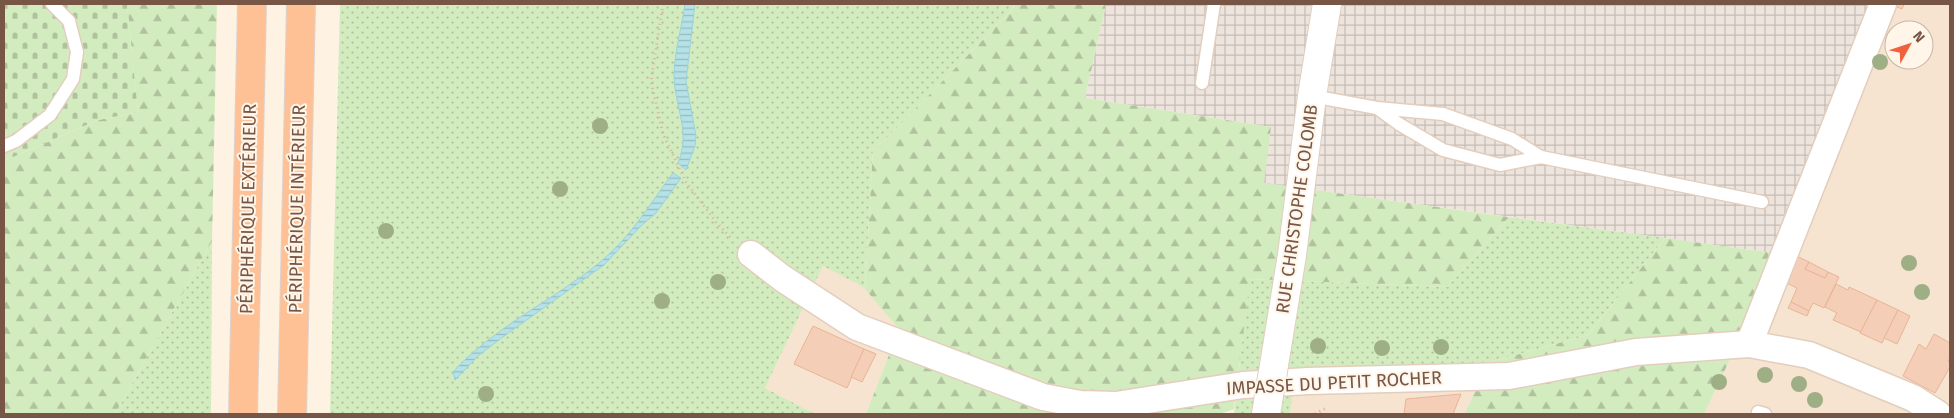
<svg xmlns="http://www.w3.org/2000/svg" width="1954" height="418" viewBox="0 0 1954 418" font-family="'Fira Sans',sans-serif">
  <defs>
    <pattern id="industrial-grid" width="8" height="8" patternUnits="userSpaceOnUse" patternTransform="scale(1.25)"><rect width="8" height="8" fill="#ece4dd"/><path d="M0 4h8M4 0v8" fill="none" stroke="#c4bcb5"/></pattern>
    <pattern id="grass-dots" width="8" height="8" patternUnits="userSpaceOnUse" patternTransform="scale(1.25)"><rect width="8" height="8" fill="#d3ecbf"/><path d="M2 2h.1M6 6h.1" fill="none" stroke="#b0c29d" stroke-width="1.8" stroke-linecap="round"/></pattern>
    <pattern id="forest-firs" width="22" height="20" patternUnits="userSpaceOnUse" patternTransform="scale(1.25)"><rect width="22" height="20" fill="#d3ecbf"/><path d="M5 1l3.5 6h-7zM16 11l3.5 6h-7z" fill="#b0c29d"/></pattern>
    <pattern id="cemetery-stones" width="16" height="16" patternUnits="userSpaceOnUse" patternTransform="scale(1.25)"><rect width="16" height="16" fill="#d3ecbf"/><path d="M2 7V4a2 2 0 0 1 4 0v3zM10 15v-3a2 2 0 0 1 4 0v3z" fill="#b0c29d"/></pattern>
    <pattern id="water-rules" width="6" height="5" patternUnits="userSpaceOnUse" patternTransform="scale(1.25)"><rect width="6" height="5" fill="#b5e2e8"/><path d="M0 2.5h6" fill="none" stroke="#98babe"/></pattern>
  </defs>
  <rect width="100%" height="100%" fill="#fef2e2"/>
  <g fill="#f6e3d0" fill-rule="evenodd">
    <path d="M 1877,4 L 1950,4 L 1950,414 L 1704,414 L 1780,254 ZM 1894,30 L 1924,30 L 1924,60 L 1894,60 Z"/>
    <polygon points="823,266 865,288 899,329 866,414 815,414 765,388"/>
    <polygon points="1487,363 1465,414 1290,414 1296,369"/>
  </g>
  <polygon fill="url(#industrial-grid)" points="1106,4 1877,4 1780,254 1263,183 1271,127 1085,98"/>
  <g fill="url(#grass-dots)">
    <polygon points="340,4 1014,4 1013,9 886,139 873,148 865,288 823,266 765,388 815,414 330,414"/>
    <polygon points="1509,217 1665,238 1588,335 1487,363 1296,369 1290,414 1234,414 1249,279 1447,287"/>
    <polygon points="212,241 211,414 115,414"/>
  </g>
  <g fill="url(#forest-firs)">
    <polygon points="127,4 217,4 212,241 115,414 4,414 4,161 98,120 138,112"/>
    <polygon points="1014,4 1106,4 1085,98 1271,127 1264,183 1509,217 1447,287 1250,279 1234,409 1220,414 866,414 899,329 865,289 873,148 886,139 1013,9"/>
    <polygon points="1665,238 1780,254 1704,414 1465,414 1487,363 1588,335"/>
  </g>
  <polygon fill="url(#cemetery-stones)" points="4,4 127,4 138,112 98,120 4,161"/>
  <g fill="url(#water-rules)" stroke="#9ad3db">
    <path d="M 685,4 L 695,4 L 686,81 L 696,136 L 695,146 L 686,170 L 678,163 C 691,131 675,109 674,76 C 674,53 682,27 685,4 Z"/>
    <path d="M 673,173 L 681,178 L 656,213 L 642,225 L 604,265 L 507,334 L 479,355 L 455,380 L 453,372 C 494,327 552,301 599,263 C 631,237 649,205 673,173 Z"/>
  </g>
  <g fill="#f5ceb7" stroke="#e9b497">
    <polygon points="1890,4 1904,4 1902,9"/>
    <polygon points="1792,254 1809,262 1805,269 1825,278 1828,272 1839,277 1824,308 1813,303 1809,311 1791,302 1797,288 1782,281"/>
    <polygon points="1809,262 1828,272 1825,278 1805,269"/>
    <polygon points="1836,284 1848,290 1849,287 1877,300 1861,332 1833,320 1837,313 1825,307"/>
    <polygon points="1877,300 1898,310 1882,343 1860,333"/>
    <polygon points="1791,302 1809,311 1807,316 1788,308"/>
    <polygon points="1898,310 1910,316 1897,344 1884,338"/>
    <polygon points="813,326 864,349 847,388 794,364"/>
    <polygon points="1934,334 1950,343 1950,358 1948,361 1950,362 1950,367 1935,393 1903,376 1919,344 1926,349"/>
    <polygon points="864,349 876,354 862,382 851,377"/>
    <polygon points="1461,394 1453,414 1404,414 1406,399"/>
  </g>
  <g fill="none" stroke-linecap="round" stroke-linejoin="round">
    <g stroke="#e3cebd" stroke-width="15">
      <g id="service">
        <polyline points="1202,83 1214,4"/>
        <polyline points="1312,96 1377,108 1443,114 1512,139 1541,157 1762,202"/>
        <polyline points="1377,108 1399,124 1443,150 1500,165 1541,157"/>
        <polyline points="4,146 16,141 50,115 73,79 77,52 69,21 52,4"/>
        <polyline points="1758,412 1765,414"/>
      </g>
    </g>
    <g stroke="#e3cebd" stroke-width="29">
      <g id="minor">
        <polyline points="751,254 782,278 857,327 1043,397 1080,404 1116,405 1243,385 1308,381 1509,376 1636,352 1749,344 1809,355 1913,398 1938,414"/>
        <polyline points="1749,344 1883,4"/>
      </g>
    </g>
    <g stroke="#e3cebd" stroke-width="30">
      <polyline id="tertiary" points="1292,255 1312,96 1327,4"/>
    </g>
    <g stroke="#dcd3cf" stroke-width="30">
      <g id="trunk">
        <polyline points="243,414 252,4"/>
        <polyline points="292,414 301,4"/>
      </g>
    </g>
    <g stroke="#dab19b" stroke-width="3" stroke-dasharray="1 4" stroke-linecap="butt">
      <polyline points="663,4 651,81 663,134 686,182 716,222 731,238"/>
      <polyline points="1315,414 1326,408"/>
    </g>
    <use href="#service" stroke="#fff" stroke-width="12"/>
    <use href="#minor" stroke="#fff" stroke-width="26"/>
    <use href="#tertiary" stroke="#fff" stroke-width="28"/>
    <use href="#trunk" stroke="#fec196" stroke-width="28"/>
    <g stroke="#e3cebd" stroke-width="30" stroke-linecap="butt">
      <polyline id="tertiary-bridge" points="1266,414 1292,255"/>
    </g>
    <use href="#tertiary-bridge" stroke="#fff" stroke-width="28"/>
  </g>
  <g fill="#9eaf86">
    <circle cx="1880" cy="62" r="8"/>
    <circle cx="600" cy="126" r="8"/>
    <circle cx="560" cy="189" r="8"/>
    <circle cx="386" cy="231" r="8"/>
    <circle cx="1909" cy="263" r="8"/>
    <circle cx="718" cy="282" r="8"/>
    <circle cx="1922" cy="292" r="8"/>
    <circle cx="662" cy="301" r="8"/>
    <circle cx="1318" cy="346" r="8"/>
    <circle cx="1441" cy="347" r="8"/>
    <circle cx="1382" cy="348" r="8"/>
    <circle cx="1765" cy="375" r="8"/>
    <circle cx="1719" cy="382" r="8"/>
    <circle cx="1799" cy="384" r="8"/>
    <circle cx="486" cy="394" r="8"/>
    <circle cx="1815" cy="400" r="8"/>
  </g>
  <g text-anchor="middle" stroke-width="4" stroke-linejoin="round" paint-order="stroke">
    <g font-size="18" fill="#775646" stroke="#fff6e9">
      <text transform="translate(248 209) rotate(-89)" y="6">PÉRIPHÉRIQUE EXTÉRIEUR</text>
      <text transform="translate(297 209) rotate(-89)" y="6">PÉRIPHÉRIQUE INTÉRIEUR</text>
      <text transform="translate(1297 209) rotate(-82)" y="6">RUE CHRISTOPHE COLOMB</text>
      <text transform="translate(1334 383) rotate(-3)" y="6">IMPASSE DU PETIT ROCHER</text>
    </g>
  </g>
  <rect width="1954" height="418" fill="none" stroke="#775646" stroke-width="10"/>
  <g transform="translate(1909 45) rotate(50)"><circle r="24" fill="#fff6e9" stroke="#c9b6a8"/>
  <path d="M0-4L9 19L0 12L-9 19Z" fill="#f0613e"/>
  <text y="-8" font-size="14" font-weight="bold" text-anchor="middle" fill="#775646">N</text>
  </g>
</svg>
